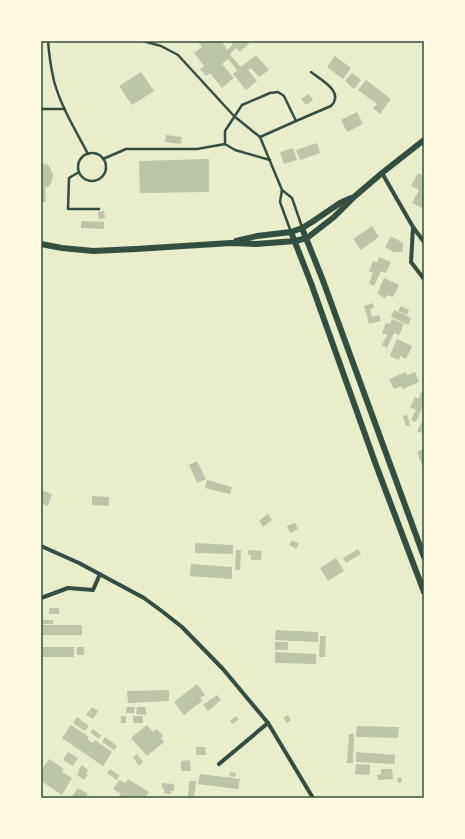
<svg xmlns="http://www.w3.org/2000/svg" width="465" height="839" viewBox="0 0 465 839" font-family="Helvetica,sans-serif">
  <rect width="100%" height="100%" fill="#e9edc9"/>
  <g fill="#bcc5a7">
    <polygon points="199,41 207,41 209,43 212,41 221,41 226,47 225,48 227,50 233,45 230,41 247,41 249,44 240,52 236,48 230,54 231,56 241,67 256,55 269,70 259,77 251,68 248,70 257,81 246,90 233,74 237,70 228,59 222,64 234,78 222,88 210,73 206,76 200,69 204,66 194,53 202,47 198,42"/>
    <polygon points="335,56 351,68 343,79 327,67"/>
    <polygon points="141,72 154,91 132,105 119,86"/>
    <polygon points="352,73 361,80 354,89 345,81"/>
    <polygon points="366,80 391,99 380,114 373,108 377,104 358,90"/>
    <polygon points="309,94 313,100 306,105 301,99"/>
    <polygon points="357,112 363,124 347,132 341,120"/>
    <polygon points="166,135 182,137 181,144 165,142"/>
    <polygon points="317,143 320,153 300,160 296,150"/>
    <polygon points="293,148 297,160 284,164 280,152"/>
    <polygon points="209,159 209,192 140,193 139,161"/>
    <polygon points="41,163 48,165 50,168 53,175 51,183 49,186 45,188 46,202 41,202"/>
    <polygon points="418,173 424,176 424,204 422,208 412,203 419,190 411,186"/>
    <polygon points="104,211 105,218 99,219 98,212"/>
    <polygon points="81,221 104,222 104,229 81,228"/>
    <polygon points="372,226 379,237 361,250 353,239"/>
    <polygon points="391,236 403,243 403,252 393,252 385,247"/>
    <polygon points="379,257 391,262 386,273 381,271 374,286 369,283 373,273 369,271 373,261 377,262"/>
    <polygon points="384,278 399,285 393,297 387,295 385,298 377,294"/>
    <polygon points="373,303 374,308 370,309 372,317 379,315 381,321 369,324 364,306"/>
    <polygon points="401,306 409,310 407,315 398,311"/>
    <polygon points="394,310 411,318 408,325 391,317"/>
    <polygon points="392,319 404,324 399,335 394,333 387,348 382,345 387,335 382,333 386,323 390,324"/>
    <polygon points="397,339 412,346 406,359 400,356 399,360 390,356"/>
    <polygon points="406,372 407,375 415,372 419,382 403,389 401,386 394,389 389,379"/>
    <polygon points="421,392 424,393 424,409 422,408 416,422 411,420 416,410 410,407 415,397 419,399"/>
    <polygon points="407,415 410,425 406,426 403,416"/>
    <polygon points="422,421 424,423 424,434 417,431"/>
    <polygon points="424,449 424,470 417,452"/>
    <polygon points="197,461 206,479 197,483 189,465"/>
    <polygon points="207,480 232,487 230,494 205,488"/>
    <polygon points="41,490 52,494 48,506 41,503"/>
    <polygon points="92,496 109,497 109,506 92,505"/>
    <polygon points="268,514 272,520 263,527 259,521"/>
    <polygon points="295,523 298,529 290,533 287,526"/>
    <polygon points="292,540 299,544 296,549 289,545"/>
    <polygon points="195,543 233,545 233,554 195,553"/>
    <polygon points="358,549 361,554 346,563 343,558"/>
    <polygon points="236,550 241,550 240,570 235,570"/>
    <polygon points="248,550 262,551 261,560 251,560 251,555 248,555"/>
    <polygon points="336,558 344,571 328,581 320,568"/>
    <polygon points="191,564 232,567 232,579 190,576"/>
    <rect x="49" y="608" width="10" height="6"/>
    <rect x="42" y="620" width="11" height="4"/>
    <rect x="41" y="625" width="41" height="10"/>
    <polygon points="276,630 318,632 318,642 275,640"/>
    <polygon points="320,636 326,636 325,657 319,657"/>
    <rect x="275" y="642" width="13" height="8"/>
    <rect x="42" y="647" width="32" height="10"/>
    <rect x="77" y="647" width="7" height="8"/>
    <polygon points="275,652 316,654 316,664 275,663"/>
    <polygon points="197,684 205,695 200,698 202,701 184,715 174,702"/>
    <polygon points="169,690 169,701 128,703 127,691"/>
    <polygon points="217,695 221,700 208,711 203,705"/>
    <polygon points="92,707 98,711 93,719 86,715"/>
    <rect x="126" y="707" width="8" height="6"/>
    <polygon points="137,707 146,707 146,715 136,714"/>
    <polygon points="288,715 291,720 287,723 283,718"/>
    <rect x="121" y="716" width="5" height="7"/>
    <rect x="133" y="716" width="10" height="7"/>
    <polygon points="236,716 239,719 233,724 230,721"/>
    <polygon points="77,717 89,726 85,731 73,723"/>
    <polygon points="71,725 89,737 87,739 93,743 95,740 112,752 103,766 62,738"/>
    <polygon points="147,725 153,732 157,729 163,736 161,738 164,742 147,756 131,738"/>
    <polygon points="357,726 399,727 398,738 356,737"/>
    <polygon points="93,729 101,735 99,739 90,732"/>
    <polygon points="349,734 354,734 353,763 347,763"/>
    <polygon points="105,737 117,746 114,750 102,742"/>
    <polygon points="196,747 205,747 206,755 196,755"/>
    <polygon points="68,752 78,758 73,766 63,760"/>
    <polygon points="356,752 395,755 395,764 356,762"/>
    <polygon points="137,754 143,762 139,766 133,757"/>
    <polygon points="49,759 64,769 62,772 72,778 62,795 41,781 41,771"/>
    <polygon points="190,760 191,771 181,771 181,761"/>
    <polygon points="356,764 370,765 370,775 355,774"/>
    <polygon points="82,765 88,770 86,774 88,775 84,780 77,775 79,772 78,771"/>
    <polygon points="110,769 119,775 117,780 107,773"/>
    <polygon points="381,769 392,769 393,779 378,780 377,775 381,774"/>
    <polygon points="230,772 236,773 235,777 229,776"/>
    <polygon points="200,774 240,779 238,789 198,784"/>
    <polygon points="401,777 402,782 398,783 397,778"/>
    <polygon points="128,779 149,792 145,798 118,798 121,794 113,789 119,780 126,783"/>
    <polygon points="189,781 196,781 194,798 188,798"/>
    <polygon points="162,783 174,784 174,791 171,791 171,794 164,793 164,789 162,789"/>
    <polygon points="78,788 88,794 85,798 71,798"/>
  </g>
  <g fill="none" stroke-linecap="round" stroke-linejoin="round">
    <g stroke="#344e41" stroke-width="2.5">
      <path d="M 48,41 C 49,54 51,68 54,81 C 61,107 76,131 88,154"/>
      <polyline points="143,41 161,46 178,55 234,116 260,137 282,190 292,198 302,227"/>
      <polyline points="41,109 65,109"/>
      <path d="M 260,137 L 296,121 L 331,106 C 345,92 321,80 311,72"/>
      <polyline points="225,144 225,131 242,105 270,93 278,92 284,96 296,121"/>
      <circle cx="92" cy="167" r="14"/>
      <polyline points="103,159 126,149 197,149 225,144 235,150 270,160"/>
      <polyline points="79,172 69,178 68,209 99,209"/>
      <polyline points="282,190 280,202 291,232"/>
    </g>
    <g stroke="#344e41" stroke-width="4">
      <polyline points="382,173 413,227 424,242"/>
      <polyline points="413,228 411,262 424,279"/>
      <polyline points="41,546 79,563 144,598 163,612 182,627 223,669 268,723 313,798"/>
      <polyline points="41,598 68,588 93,590 100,574"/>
      <polyline points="219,764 268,723"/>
    </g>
    <g stroke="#344e41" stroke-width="6">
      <polyline points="302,228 322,278 424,557"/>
      <polyline points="291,232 311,283 376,465 424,592"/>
      <polyline points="236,241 257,236 291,232 302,228 312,222 340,203 351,198"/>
      <polyline points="41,244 62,248 93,251 136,249 231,243 256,244 295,241 307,238 334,217 354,197 382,173 424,140"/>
    </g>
  </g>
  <rect width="465" height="839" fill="none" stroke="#fefae0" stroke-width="84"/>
  <rect x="42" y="42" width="381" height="755" fill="none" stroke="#344e41" stroke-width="1.5"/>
</svg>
